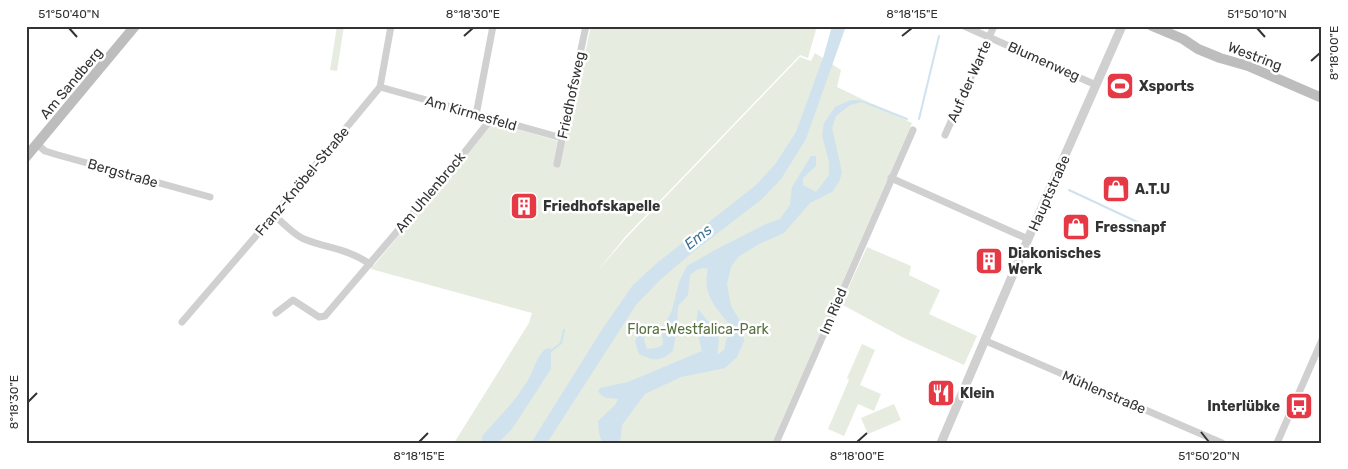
<svg xmlns="http://www.w3.org/2000/svg" width="1348" height="469" viewBox="0 0 1348 469" font-family="Rubik,sans-serif">
  <rect width="100%" height="100%" fill="#fff"/>
  <g fill="#e6ecdf">
    <polygon points="337,26 344,26 337,71 330,70"/>
    <polygon points="591,26 817,26 808,58 800,55 625,237 597,272 626,238 800,57 811,61 815,53 841,70 837,87 912,123 772,443 454,443 529,323 532,313 371,269 492,122 565,143"/>
    <polygon points="867,247 911,266 909,275 940,290 929,314 977,336 964,365 904,338 841,304"/>
    <polygon points="862,344 875,350 860,385 881,394 874,411 858,404 844,436 828,429 849,380 847,378"/>
    <polygon points="894,404 901,420 868,434 861,418"/>
  </g>
  <g fill="#cfe2ee">
    <polygon points="832,26 846,26 806,139 781,179 762,199 688,256 659,281 636,305 547,443 531,443 603,328 633,285 657,263 756,185 776,163 796,132 823,58"/>
    <path d="M 851,100 C 862,100 868,101 876,108 L 862,102 L 850,105 L 836,116 L 832,128 L 842,172 L 839,182 L 832,192 L 810,203 L 784,233 L 759,244 L 738,257 L 731,267 L 727,284 L 731,306 L 740,321 L 744,341 L 737,357 L 725,368 L 681,377 L 645,394 L 622,425 L 620,443 L 602,443 L 599,433 L 598,421 L 615,405 L 618,399 C 609,398 604,400 598,391 L 600,388 L 628,382 L 702,351 L 696,326 L 698,309 L 716,331 L 719,340 L 717,355 L 724,350 L 730,325 C 715,307 702,294 708,269 C 701,266 695,271 690,275 L 688,295 L 678,306 L 677,329 L 673,351 C 659,362 654,361 639,354 L 635,342 L 640,326 L 645,332 L 644,340 L 647,349 L 656,348 L 663,345 L 662,330 L 672,310 L 679,282 L 687,266 L 715,250 L 766,224 L 780,219 L 790,205 L 792,187 L 811,156 L 816,156 L 816,166 L 803,178 L 803,185 L 816,192 L 829,175 L 829,162 L 822,135 L 824,123 L 835,107 Z"/>
    <path d="M 551,348 L 551,369 L 512,429 L 498,443 L 481,443 L 483,435 C 497,419 513,404 524,386 C 534,373 533,362 545,349 Z"/>
  </g>
  <g fill="none" stroke-linecap="round" stroke-linejoin="round">
    <g stroke="#cfe2ee" stroke-width="2">
      <polyline points="872,105 907,119"/>
      <polyline points="919,119 939,36"/>
      <polyline points="1069,190 1146,226"/>
      <polyline points="550,352 561,343 564,330"/>
    </g>
    <g stroke="#d0d0d0" stroke-width="7">
      <polyline points="964,26 1096,85"/>
      <polyline points="380,87 562,138"/>
      <polyline points="476,115 493,26"/>
      <polyline points="945,135 994,26"/>
      <polyline points="37,144 45,151 58,155 210,197"/>
      <polyline points="557,164 566,119 586,26"/>
      <polyline points="891,178 1028,239"/>
      <path d="M 274,215 C 283,223 294,235 304,239 C 329,249 346,248 370,264"/>
      <polyline points="276,313 293,300 319,317 325,316 464,153 487,124 489,118"/>
      <polyline points="182,322 274,215 380,87 391,26"/>
      <polyline points="986,341 1222,443"/>
      <polyline points="776,443 913,130"/>
      <polyline points="1277,443 1322,340"/>
    </g>
    <polyline stroke="#d0d0d0" stroke-width="9" points="941,443 1028,239 1122,26"/>
    <g stroke="#bdbdbd" stroke-width="10">
      <polyline points="1152,26 1183,39 1198,49 1220,58 1248,66 1322,98"/>
      <polyline points="26,157 135,26"/>
    </g>
  </g>
  <path fill="none" stroke="#333" stroke-width="2" d="M 69,28 L 77,37M 1257,28 L 1265,37M 464,36 L 473,28M 902,36 L 912,28M 1311,61 L 1320,53M 28,402 L 37,393M 1201,432 L 1209,442M 419,442 L 428,433M 857,442 L 867,433"/>
  <defs>
    <g id="stadium-square" transform="scale(1.4375)"><rect x="-9" y="-9" width="18" height="18" rx="4" fill="#e63946" stroke="#fff"/><path d="M0-5a6.5 5 0 1 0 0 10a6.5 5 0 1 0 0-10ZM-3.5-1.8h7v3.6h-7Z" fill="#fff"/></g>
    <g id="shop-square" transform="scale(1.4375)"><rect x="-9" y="-9" width="18" height="18" rx="4" fill="#e63946" stroke="#fff"/><path d="M-5-2.5h2.3a2.7 3.5 0 0 1 5.4 0H5L5.5 6h-11ZM-1.5-2.5h3a1.5 2.3 0 0 0-3 0Z" fill="#fff"/></g>
    <g id="building-square" transform="scale(1.4375)"><rect x="-9" y="-9" width="18" height="18" rx="4" fill="#e63946" stroke="#fff"/><path d="M-4-6H4V6H1V3H-1V6H-4ZM-2.5-4.3h1.7v1.8h-1.7ZM.8-4.3h1.7v1.8H.8ZM-2.5-1h1.7V.8h-1.7ZM.8-1h1.7V.8H.8Z" fill="#fff"/></g>
    <g id="restaurant-square" transform="scale(1.4375)"><rect x="-9" y="-9" width="18" height="18" rx="4" fill="#e63946" stroke="#fff"/><path d="M-5-6h1v4h1v-4h1v4h1v-4h1v5L-1.5 .5V6h-2V.5L-5-1ZM5-6V6H3V1.5H1.5Q1.5-4 5-6Z" fill="#fff"/></g>
    <g id="bus-square" transform="scale(1.4375)"><rect x="-9" y="-9" width="18" height="18" rx="4" fill="#e63946" stroke="#fff"/><path d="M-5-6H5V4H4V6H2V4H-2V6H-4V4H-5ZM-3.5-4V0h7V-4ZM-3.5 1.2v1.5H-2V1.2ZM2 1.2v1.5H3.5V1.2Z" fill="#fff"/></g>
  </defs>
  <g fill-rule="evenodd">
    <use href="#stadium-square" x="1120" y="86"/>
    <use href="#shop-square" x="1116" y="189"/>
    <use href="#building-square" x="524" y="206"/>
    <use href="#shop-square" x="1076" y="227"/>
    <use href="#building-square" x="989" y="261"/>
    <use href="#restaurant-square" x="941" y="393"/>
    <use href="#bus-square" x="1299" y="406"/>
  </g>
  <g text-anchor="middle" stroke-width="5" stroke-linejoin="round" paint-order="stroke">
    <g font-size="14" fill="#333" stroke="#fff">
      <text transform="translate(1255 56) rotate(21)" y="5">Westring</text>
      <text transform="translate(1044 61) rotate(24)" y="5">Blumenweg</text>
      <text transform="translate(969 81) rotate(-66)" y="5">Auf der Warte</text>
      <text transform="translate(71 83) rotate(-50)" y="5">Am Sandberg</text>
      <text transform="translate(571 95) rotate(-78)" y="5">Friedhofsweg</text>
      <text transform="translate(471 113) rotate(16)" y="5">Am Kirmesfeld</text>
      <text transform="translate(123 173) rotate(16)" y="5">Bergstraße</text>
      <text transform="translate(302 181) rotate(-50)" y="5">Franz-Knöbel-Straße</text>
      <text transform="translate(430 192) rotate(-50)" y="5">Am Uhlenbrock</text>
      <text transform="translate(1049 193) rotate(-66)" y="5">Hauptstraße</text>
      <text transform="translate(833 311) rotate(-67)" y="5">Im Ried</text>
      <text transform="translate(1104 392) rotate(23)" y="5">Mühlenstraße</text>
    </g>
    <g font-size="14" font-weight="bold" fill="#333" stroke="#fff" text-anchor="start">
      <text x="1139" y="91">Xsports</text>
      <text x="1135" y="194">A.T.U</text>
      <text x="543" y="211">Friedhofskapelle</text>
      <text x="1095" y="232">Fressnapf</text>
      <text x="1008" y="258">Diakonisches<tspan x="1008" dy="16">Werk</tspan></text>
      <text x="960" y="398">Klein</text>
      <text x="1280" y="411" text-anchor="end">Interlübke</text>
    </g>
    <g font-size="14" fill="#56703f" stroke="#fff">
      <text x="698" y="334">Flora-Westfalica-Park</text>
    </g>
    <g font-size="15" font-style="italic" fill="#3f7597" stroke="#fff">
      <text transform="translate(698 237) rotate(-39)" y="5">Ems</text>
    </g>
  </g>
  <rect width="1348" height="469" fill="none" stroke="#ffffff" stroke-width="55"/>
  <rect x="28" y="28" width="1292" height="414" fill="none" stroke="#333" stroke-width="2"/>
  <g font-size="12" text-anchor="middle" fill="#333">
    <text x="69" y="18">51°50'40"N</text>
    <text x="473" y="18">8°18'30"E</text>
    <text x="912" y="18">8°18'15"E</text>
    <text x="1257" y="18">51°50'10"N</text>
    <text transform="translate(1334 53) rotate(-90)" y="4">8°18'00"E</text>
    <text transform="translate(14 402) rotate(-90)" y="4">8°18'30"E</text>
    <text x="419" y="460">8°18'15"E</text>
    <text x="857" y="460">8°18'00"E</text>
    <text x="1209" y="460">51°50'20"N</text>
  </g>
</svg>
